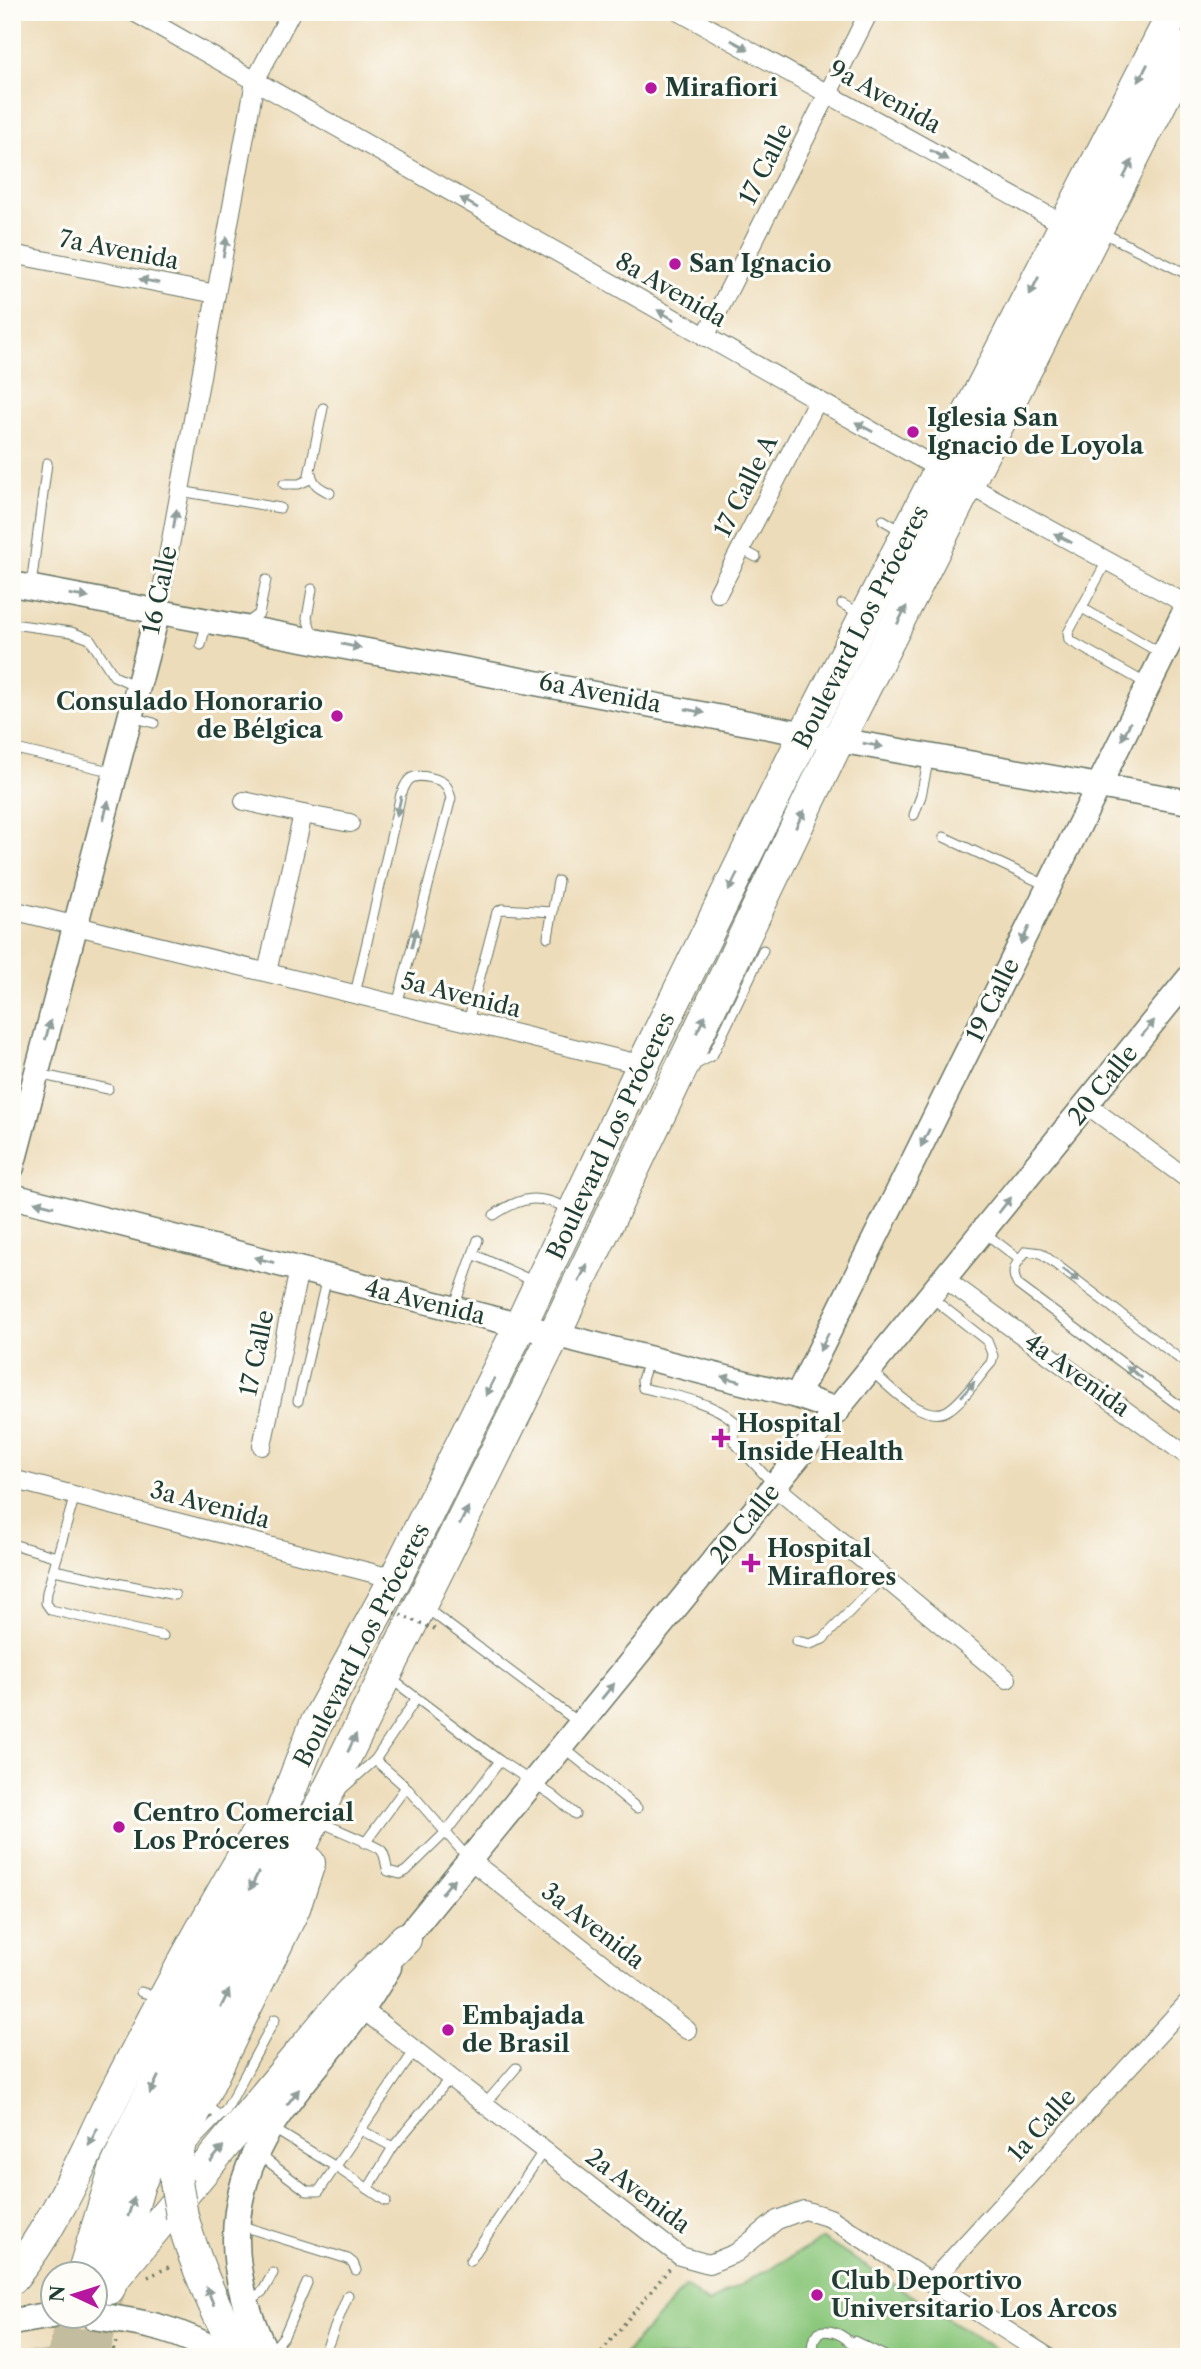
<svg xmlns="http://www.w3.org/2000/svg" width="1201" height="2369" viewBox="0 0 1201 2369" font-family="'Libre Caslon Text',serif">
  <rect width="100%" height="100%" fill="#fdfcf7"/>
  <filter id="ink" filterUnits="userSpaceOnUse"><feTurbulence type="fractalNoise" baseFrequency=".0143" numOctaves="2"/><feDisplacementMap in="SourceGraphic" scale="14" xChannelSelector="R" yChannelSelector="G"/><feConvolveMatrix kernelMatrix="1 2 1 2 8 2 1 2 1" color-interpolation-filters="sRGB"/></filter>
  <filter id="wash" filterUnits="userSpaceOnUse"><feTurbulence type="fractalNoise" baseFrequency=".00686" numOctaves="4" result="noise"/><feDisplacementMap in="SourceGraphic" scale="28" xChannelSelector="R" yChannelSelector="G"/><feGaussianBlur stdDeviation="1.57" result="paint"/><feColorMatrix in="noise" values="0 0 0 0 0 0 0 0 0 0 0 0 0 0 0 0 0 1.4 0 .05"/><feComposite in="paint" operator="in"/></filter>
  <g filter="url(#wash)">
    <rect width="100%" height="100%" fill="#eddcb9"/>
    <g fill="#8bc77c" stroke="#558258" stroke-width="2">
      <polygon points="823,2239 1008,2357 622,2357 686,2286 708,2303"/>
      <polygon points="58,2344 110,2347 148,2357 12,2357 12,2352 15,2351"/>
    </g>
  </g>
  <g filter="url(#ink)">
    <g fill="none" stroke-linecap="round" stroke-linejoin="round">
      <g stroke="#c4bc9e" stroke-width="32" stroke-dasharray="32 16" stroke-linecap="butt">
        <polyline points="63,2357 73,2316"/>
        <polyline points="93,2357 109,2290"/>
      </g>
      <g stroke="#677563" stroke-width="11">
        <g id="lane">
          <polyline points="1101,232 1189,275"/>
          <path d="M 311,473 C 313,485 320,488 330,493"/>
          <polyline points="284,484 299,484 308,480 323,408"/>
          <polyline points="180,491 280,508"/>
          <polyline points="883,520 903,532"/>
          <polyline points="741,549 756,557"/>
          <polyline points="1107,561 1068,633 1069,640 1147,684"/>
          <polyline points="31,586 47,463"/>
          <polyline points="312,589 307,618 314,638"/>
          <polyline points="842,604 859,613"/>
          <polyline points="1082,608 1162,654"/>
          <polyline points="247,623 259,614 266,580"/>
          <polyline points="12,624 71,632 90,639 114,676 136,686"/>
          <polyline points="201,645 207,621"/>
          <polyline points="132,717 154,723"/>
          <polyline points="20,750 114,772"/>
          <polyline points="914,815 921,796 929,757"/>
          <polyline points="944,837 1048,886"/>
          <polyline points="548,937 558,881"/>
          <path d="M 355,994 L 401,794 C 404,789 405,783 410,779 C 417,773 442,778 447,787 C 448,788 450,796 451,798 L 397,1005"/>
          <polyline points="468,1022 497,912 502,909 553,912"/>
          <polyline points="693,1066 712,1056 763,950"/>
          <polyline points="38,1074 108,1089"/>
          <path d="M 494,1215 C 522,1196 538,1194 569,1209"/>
          <polyline points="985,1233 1019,1259"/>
          <polyline points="473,1254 535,1282"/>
          <polyline points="454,1307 478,1240"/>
          <path d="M 648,1361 L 642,1380 L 643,1388 C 672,1395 711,1401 734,1421 L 734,1442 L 774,1485"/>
          <path d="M 1189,1366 L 1041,1253 L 1026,1251 C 1017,1263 1009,1270 1018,1285 L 1189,1413"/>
          <path d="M 871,1370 C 887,1385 926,1427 950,1409 C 966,1398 978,1377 991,1363 L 993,1356 L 987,1341 L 932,1298"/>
          <polyline points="298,1401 327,1277"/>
          <polyline points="75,1495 47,1592 46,1603 51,1610 163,1636"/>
          <polyline points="12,1544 57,1557"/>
          <polyline points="54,1570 175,1595"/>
          <polyline points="426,1608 579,1723"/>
          <polyline points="796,1641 810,1644 823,1639 884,1576"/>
          <polyline points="390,1678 500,1761"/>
          <polyline points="564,1748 637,1808"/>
          <polyline points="375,1760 406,1787 468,1858"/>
          <polyline points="342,1789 375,1760 416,1699"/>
          <path d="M 319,1821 C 328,1826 378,1846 381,1850 C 386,1855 385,1864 388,1871 L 400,1874 L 406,1871 L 446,1832 L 500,1761 L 552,1795 L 575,1814"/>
          <polyline points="365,1843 406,1787"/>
          <polyline points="141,1992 160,1997"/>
          <polyline points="485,2104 516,2068"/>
          <polyline points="220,2116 226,2110 275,2019"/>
          <polyline points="273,2125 277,2131 336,2167 386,2201"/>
          <polyline points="361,2130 393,2147 450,2078"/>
          <polyline points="192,2145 220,2116 205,2105"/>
          <polyline points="257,2153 307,2191 319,2191 415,2050"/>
          <polyline points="368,2189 393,2147"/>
          <polyline points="239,2225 348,2259 353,2263 356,2270"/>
          <polyline points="470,2261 544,2150"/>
          <polyline points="249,2302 263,2291 273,2273"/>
          <polyline points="854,2341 887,2357"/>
          <polyline points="270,2353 284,2336 307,2283"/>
          <polyline points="323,2357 348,2295"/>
          <path d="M 811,2357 L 813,2341 L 819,2332 C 839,2327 852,2344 866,2357"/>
        </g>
      </g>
      <g stroke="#677563" stroke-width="20">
        <g id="street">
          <polyline points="134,12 941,470 1188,605"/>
          <polyline points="680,12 1065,225"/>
          <polyline points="12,254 216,294"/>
          <polyline points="705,337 869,12"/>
          <polyline points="718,593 817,401"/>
          <polyline points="158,611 255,81 291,12"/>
          <polyline points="244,801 303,814 267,972"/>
          <polyline points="303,814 350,823"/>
          <polyline points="12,910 643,1065"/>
          <polyline points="1087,1105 1189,1180"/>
          <polyline points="945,1279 1189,1457"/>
          <polyline points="262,1446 299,1269"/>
          <polyline points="12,1479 395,1579"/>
          <polyline points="775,1487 1007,1679"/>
          <polyline points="470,1860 687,2030"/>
          <polyline points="362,2009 680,2256 709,2264 736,2253 777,2220 804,2210 830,2218 1048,2357"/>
          <polyline points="931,2282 1189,2001"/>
        </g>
      </g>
      <g stroke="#677563" stroke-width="27">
        <g id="secondary">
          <polyline points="12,584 838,740 1189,802"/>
          <polyline points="12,1167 158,611"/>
          <polyline points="12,1196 797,1396 838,1410"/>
          <polyline points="797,1396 1189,603"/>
          <polyline points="405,1939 1189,978"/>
        </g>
      </g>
      <g stroke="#677563" stroke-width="29">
        <g id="primary">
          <path d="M 94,2316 C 147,2323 180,2329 226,2357"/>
          <polyline points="12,2322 52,2315"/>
          <path d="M 267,2357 C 228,2278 222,2202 271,2125 C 297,2085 331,2050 359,2012 C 370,1998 379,1982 388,1967"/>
        </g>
      </g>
      <g stroke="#677563" stroke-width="34">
        <g id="highway">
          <polyline points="176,2182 176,2162 180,2142 294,1908 309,1863"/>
          <path d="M 182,2216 C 195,2265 216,2312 241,2357"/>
          <polyline points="83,2274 115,2170 136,2123 259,1871 315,1726 395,1579 520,1326 643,1065 806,732 1174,12"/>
          <polyline points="116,2275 348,1996 405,1939"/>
          <path d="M 12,2278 C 57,2224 84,2155 115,2093 C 160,2005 207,1917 258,1832"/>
          <polyline points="109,2288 139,2184 199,2052 554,1335 838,740 1189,47"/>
        </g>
      </g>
      <g stroke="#677563" stroke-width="3.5" stroke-dasharray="2 5" stroke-linecap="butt">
        <polyline points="148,2277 173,2265"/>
        <polyline points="111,2357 116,2342"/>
        <polyline points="597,2357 670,2268"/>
      </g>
      <use href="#lane" stroke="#fff" stroke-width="9"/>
      <use href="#street" stroke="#fff" stroke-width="18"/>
      <use href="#secondary" stroke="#fff" stroke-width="24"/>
      <use href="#primary" stroke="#fff" stroke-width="26"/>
      <use href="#highway" stroke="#fff" stroke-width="32"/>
      <g stroke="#677563" stroke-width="34" stroke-linecap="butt">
        <polyline id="highway-bridge" points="176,2182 182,2216"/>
      </g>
      <polyline stroke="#677563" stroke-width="3.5" stroke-dasharray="2 5" stroke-linecap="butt" points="368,1602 435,1629"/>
      <use href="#highway-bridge" stroke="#fff" stroke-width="32"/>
    </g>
    <defs><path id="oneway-solid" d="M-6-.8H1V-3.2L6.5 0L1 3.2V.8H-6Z" transform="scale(1.75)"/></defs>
    <g fill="#8f9e9a">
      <use href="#oneway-solid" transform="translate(740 45) rotate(29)"/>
      <use href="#oneway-solid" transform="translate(1143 73) rotate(117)"/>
      <use href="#oneway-solid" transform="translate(939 155) rotate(29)"/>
      <use href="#oneway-solid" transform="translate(1128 169) rotate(-63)"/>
      <use href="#oneway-solid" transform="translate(469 203) rotate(-150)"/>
      <use href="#oneway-solid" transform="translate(225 247) rotate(-80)"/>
      <use href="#oneway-solid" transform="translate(149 281) rotate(-169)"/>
      <use href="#oneway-solid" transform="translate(1034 286) rotate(117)"/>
      <use href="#oneway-solid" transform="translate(666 315) rotate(-150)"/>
      <use href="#oneway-solid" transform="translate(864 427) rotate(-151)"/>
      <use href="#oneway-solid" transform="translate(175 519) rotate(-80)"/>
      <use href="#oneway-solid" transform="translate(1063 538) rotate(-152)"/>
      <use href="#oneway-solid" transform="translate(79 596) rotate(10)"/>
      <use href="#oneway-solid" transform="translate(902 615) rotate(-63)"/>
      <use href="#oneway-solid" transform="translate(351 646) rotate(11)"/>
      <use href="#oneway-solid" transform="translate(695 711) rotate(11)"/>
      <use href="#oneway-solid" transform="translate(1126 731) rotate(116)"/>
      <use href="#oneway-solid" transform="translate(873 745) rotate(10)"/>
      <use href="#oneway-solid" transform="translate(399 806) rotate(103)"/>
      <use href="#oneway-solid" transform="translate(106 810) rotate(-75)"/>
      <use href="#oneway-solid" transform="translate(800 819) rotate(-64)"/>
      <use href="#oneway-solid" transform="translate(733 882) rotate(116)"/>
      <use href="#oneway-solid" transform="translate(1025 935) rotate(116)"/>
      <use href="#oneway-solid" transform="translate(414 938) rotate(-76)"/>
      <use href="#oneway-solid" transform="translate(701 1024) rotate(-64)"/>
      <use href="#oneway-solid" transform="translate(1148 1028) rotate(-51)"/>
      <use href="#oneway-solid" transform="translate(48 1030) rotate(-75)"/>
      <use href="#oneway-solid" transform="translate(925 1138) rotate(116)"/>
      <use href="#oneway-solid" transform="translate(44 1204) rotate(-166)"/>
      <use href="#oneway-solid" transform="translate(1005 1205) rotate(-51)"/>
      <use href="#oneway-solid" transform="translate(264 1260) rotate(-166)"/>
      <use href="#oneway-solid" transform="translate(583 1273) rotate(-65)"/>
      <use href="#oneway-solid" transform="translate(1071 1275) rotate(37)"/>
      <use href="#oneway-solid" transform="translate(824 1342) rotate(116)"/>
      <use href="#oneway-solid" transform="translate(1134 1372) rotate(-143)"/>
      <use href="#oneway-solid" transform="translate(731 1379) rotate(-166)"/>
      <use href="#oneway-solid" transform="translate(490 1387) rotate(116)"/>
      <use href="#oneway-solid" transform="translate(968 1389) rotate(-49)"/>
      <use href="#oneway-solid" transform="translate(464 1516) rotate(-64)"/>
      <use href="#oneway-solid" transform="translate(608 1691) rotate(-51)"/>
      <use href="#oneway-solid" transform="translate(352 1743) rotate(-65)"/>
      <use href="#oneway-solid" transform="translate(254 1881) rotate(116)"/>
      <use href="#oneway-solid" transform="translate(448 1886) rotate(-51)"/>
      <use href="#oneway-solid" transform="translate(225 1999) rotate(-64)"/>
      <use href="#oneway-solid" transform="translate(154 2085) rotate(116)"/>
      <use href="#oneway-solid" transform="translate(293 2097) rotate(-52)"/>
      <use href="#oneway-solid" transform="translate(93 2137) rotate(117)"/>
      <use href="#oneway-solid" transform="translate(217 2154) rotate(-50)"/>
      <use href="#oneway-solid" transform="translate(131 2207) rotate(-72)"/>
      <use href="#oneway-solid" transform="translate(210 2296) rotate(-112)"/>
    </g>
  </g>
  <g fill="#b5179e" stroke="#fdfcf7" stroke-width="2.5">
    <circle cx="651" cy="88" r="7"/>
    <circle cx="675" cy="264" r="7"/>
    <circle cx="913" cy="432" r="7"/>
    <circle cx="337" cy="716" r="7"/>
    <path d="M717.5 1427.5h7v7h7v7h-7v7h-7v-7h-7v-7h7z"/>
    <path d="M747.5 1552.5h7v7h7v7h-7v7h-7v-7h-7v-7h7z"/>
    <circle cx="119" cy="1827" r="7"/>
    <circle cx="448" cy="2030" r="7"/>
    <circle cx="817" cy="2295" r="7"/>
  </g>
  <g text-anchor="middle" stroke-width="6" stroke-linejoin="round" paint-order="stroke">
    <g font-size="24" font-weight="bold" fill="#1f3d34" stroke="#fdfcf7" text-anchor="start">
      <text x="665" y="96">Mirafiori</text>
      <text x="689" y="272">San Ignacio</text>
      <text x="927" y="426">Iglesia San<tspan x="927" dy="28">Ignacio de Loyola</tspan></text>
      <text x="323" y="710" text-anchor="end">Consulado Honorario<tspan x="323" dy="28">de Bélgica</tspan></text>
      <text x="737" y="1432">Hospital<tspan x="737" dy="28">Inside Health</tspan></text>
      <text x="767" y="1557">Hospital<tspan x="767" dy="28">Miraflores</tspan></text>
      <text x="133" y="1821">Centro Comercial<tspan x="133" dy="28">Los Próceres</tspan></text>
      <text x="462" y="2024">Embajada<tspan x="462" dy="28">de Brasil</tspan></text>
      <text x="831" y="2289">Club Deportivo<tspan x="831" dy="28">Universitario Los Arcos</tspan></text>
    </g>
    <g font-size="24" fill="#1f3d34" stroke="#fdfcf7">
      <text transform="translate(885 97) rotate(29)" y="8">9a Avenida</text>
      <text transform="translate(766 164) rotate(-63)" y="8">17 Calle</text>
      <text transform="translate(119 250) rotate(11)" y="8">7a Avenida</text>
      <text transform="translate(671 290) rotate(30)" y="8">8a Avenida</text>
      <text transform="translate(746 486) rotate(-63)" y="8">17 Calle A</text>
      <text transform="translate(160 590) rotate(-78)" y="8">16 Calle</text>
      <text transform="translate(861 627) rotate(-63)" y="8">Boulevard Los Próceres</text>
      <text transform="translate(600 693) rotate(11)" y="8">6a Avenida</text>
      <text transform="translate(461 995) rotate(14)" y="8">5a Avenida</text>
      <text transform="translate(993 1000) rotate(-64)" y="8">19 Calle</text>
      <text transform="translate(1103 1085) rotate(-51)" y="8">20 Calle</text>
      <text transform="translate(611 1136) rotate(-65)" y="8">Boulevard Los Próceres</text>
      <text transform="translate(425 1302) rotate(14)" y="8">4a Avenida</text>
      <text transform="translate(257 1353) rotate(-78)" y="8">17 Calle</text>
      <text transform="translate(1077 1375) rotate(36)" y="8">4a Avenida</text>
      <text transform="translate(210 1505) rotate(15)" y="8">3a Avenida</text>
      <text transform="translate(745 1524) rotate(-51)" y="8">20 Calle</text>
      <text transform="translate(362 1645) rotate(-63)" y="8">Boulevard Los Próceres</text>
      <text transform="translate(593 1926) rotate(38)" y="8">3a Avenida</text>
      <text transform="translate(1042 2125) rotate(-48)" y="8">1a Calle</text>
      <text transform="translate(638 2191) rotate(37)" y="8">2a Avenida</text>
    </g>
  </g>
  <rect width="1201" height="2369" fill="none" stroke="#fdfcf7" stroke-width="42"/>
  <g transform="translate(74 2295) rotate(274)"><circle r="33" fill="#fdfcf7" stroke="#a4b0a9" stroke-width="2"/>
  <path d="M0-5L12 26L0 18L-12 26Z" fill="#b5179e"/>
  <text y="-10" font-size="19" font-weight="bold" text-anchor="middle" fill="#1f3d34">N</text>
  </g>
</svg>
